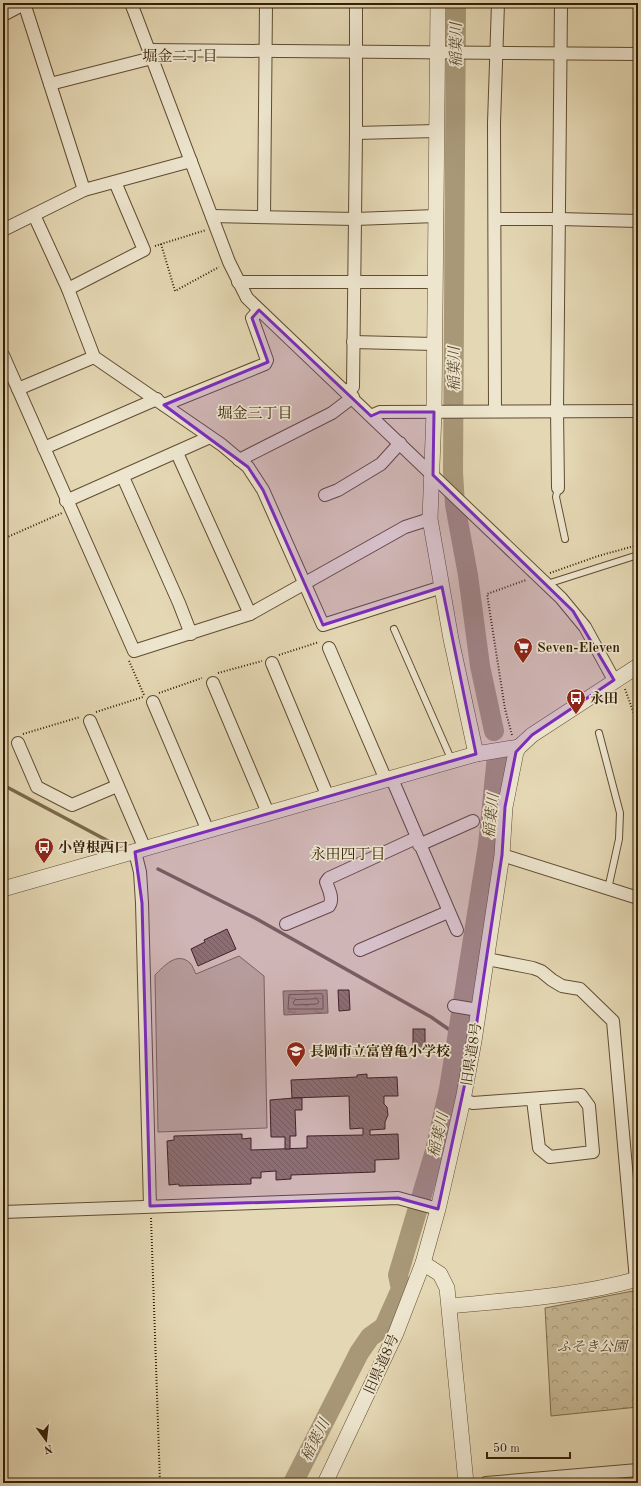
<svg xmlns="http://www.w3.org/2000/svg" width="641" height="1486" viewBox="0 0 641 1486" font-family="'Old Standard TT','Noto Serif JP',serif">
  <defs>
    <pattern id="forest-crowns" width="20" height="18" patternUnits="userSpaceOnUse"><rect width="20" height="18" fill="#c6b895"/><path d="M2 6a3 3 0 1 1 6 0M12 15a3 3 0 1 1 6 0" fill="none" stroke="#a29578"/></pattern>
    <pattern id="water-ripples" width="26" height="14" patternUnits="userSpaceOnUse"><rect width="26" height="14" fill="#a89878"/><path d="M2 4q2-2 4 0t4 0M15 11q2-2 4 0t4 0" fill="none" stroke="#8a7b60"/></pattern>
    <pattern id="building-back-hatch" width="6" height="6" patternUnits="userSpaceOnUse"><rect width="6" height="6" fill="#907e5f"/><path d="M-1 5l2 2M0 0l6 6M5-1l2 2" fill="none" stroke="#76674c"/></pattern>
  </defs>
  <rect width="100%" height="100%" fill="#e4d7b3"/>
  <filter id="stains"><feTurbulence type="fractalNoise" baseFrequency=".005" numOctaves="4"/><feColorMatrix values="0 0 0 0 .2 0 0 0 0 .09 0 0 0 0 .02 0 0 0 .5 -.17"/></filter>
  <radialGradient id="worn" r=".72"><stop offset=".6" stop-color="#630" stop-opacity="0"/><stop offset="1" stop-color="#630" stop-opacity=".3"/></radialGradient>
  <polygon fill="url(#forest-crowns)" stroke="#7d6b4d" points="638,1290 638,1407 551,1416 545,1308"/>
  <path fill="#c6b895" stroke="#7d6b4d" d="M 239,956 L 264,976 L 267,1128 L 158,1132 L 155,975 C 164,966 177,951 190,963 C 193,966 194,971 196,974 Z"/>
  <polygon fill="url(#water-ripples)" stroke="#7a674a" points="327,990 328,1013 284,1015 283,991"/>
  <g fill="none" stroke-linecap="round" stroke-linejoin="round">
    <g stroke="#6e5b3e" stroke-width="1">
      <polygon points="322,994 323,996 323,1009 288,1009 289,995"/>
      <polygon points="317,999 319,1002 317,1004 295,1005 293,1003 295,1000"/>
    </g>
    <g stroke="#7a674a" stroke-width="3.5">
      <polyline points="3,785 112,843"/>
      <polyline points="158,869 255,918 431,1017 457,1035"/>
    </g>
    <g stroke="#a89878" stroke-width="20">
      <polyline points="456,3 453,472 455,505 468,575 480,666 494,731"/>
      <polyline points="293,1483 359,1353 370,1337 384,1327 401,1289 398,1275 435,1151 449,1089 488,845 497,756"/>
    </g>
  </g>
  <g fill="url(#building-back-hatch)" stroke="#341e05">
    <polygon points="227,929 236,949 198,966 191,949 205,942 204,940"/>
    <polygon points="338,990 349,990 350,1010 339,1011"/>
    <rect x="413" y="1029" width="12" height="23"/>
    <polygon points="367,1074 367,1078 397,1077 398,1096 384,1096 384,1104 387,1107 388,1115 385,1122 385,1129 370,1130 370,1135 398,1134 399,1159 375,1160 375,1172 291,1175 291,1179 276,1180 276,1171 261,1172 261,1178 251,1178 251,1184 179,1186 179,1184 169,1185 167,1141 174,1140 174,1136 242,1134 242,1139 251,1138 251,1150 307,1148 307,1136 363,1135 363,1128 350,1129 349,1096 292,1098 291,1080 357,1077 357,1075"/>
    <polygon points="294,1098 302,1098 302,1110 295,1110 296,1136 290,1136 290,1149 285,1149 285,1137 271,1137 270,1100"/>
  </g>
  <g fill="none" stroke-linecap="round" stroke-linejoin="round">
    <g stroke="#604c30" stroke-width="8">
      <g id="service">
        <polyline points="558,488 556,497 565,539"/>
        <polyline points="547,584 638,555"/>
        <polyline points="394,629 452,761"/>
        <polyline points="599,733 620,813 619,839 608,889"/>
      </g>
    </g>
    <g stroke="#604c30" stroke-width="14">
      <g id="minor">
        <polyline points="24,3 84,190"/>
        <polyline points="131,3 229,262 247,298 561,598 585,627 614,680"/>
        <polyline points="3,15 24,4"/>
        <polyline points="149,50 638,54"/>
        <polyline points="50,84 152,58"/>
        <polyline points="356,133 436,131"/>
        <polyline points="34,215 68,289 94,357 222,445 248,467 263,490 323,625 442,587"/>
        <polyline points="212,216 355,219 436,216"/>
        <polyline points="264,217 266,3"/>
        <polyline points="495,219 559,219 638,221"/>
        <polyline points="3,230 84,190 191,161"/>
        <polyline points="238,282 435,282"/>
        <polyline points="68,289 144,250 115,182"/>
        <polyline points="353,342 434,344"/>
        <polyline points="3,355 134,651 250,614 405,527 430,519"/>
        <polyline points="18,389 94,357"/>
        <polyline points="346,392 353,387 356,133 356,3"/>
        <polyline points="164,405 265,364 267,360 252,318 259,310"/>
        <polyline points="495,411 494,123 498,3"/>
        <polyline points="371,416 380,412 638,411"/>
        <polyline points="44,448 157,399"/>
        <polyline points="177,453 250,614"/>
        <polyline points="239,460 332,413 353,397"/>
        <polyline points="123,477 179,603 191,634"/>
        <polyline points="558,488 557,410 561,3"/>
        <polyline points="325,495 338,490 381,464 400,443"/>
        <polyline points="66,501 210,437"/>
        <polyline points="329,648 386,780"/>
        <polyline points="272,663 328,797"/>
        <polyline points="213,683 268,813"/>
        <polyline points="153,702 208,831"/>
        <polyline points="90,721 145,849"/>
        <polyline points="18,743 37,787 72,805 117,786"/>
        <polyline points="392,779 457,930"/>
        <polyline points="419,845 473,821"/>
        <polyline points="135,852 140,872 142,903 150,1206"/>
        <polyline points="502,855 638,898"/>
        <path d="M 286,924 L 329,906 C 334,899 329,890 326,882 L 329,878 L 416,838"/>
        <polyline points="360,950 448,912"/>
        <polyline points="487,959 533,968 541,971 552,980 562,986 580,989 613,1021 636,1280"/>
        <polyline points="454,1006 478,1010"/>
        <polyline points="463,1100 473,1103 581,1095 589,1106 593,1152 550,1157 539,1148 533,1100"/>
        <polyline points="3,1212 398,1198 438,1209"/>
        <polyline points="486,1483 638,1470"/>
      </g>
    </g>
    <g stroke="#604c30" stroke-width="16">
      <g id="tertiary">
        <polyline points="438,3 434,412 430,519 451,639 476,754"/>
        <polyline points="3,889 476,754 519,747"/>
        <polyline points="423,1263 440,1274 447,1288 466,1483"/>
        <path d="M 450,1306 C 513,1300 577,1296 638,1279"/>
        <polyline points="325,1483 396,1333 423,1263 438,1209 463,1100 474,1041 502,855 505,807 516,752 519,747 532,735 638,666"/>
      </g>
    </g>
    <g stroke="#341e05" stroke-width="2" stroke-dasharray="1 2" stroke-linecap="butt">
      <polyline points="161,244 175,291 219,267"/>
      <polyline points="155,246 206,230"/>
      <polyline points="3,539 62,513"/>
      <polyline points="550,573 598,556 638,545"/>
      <polyline points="279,655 319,642"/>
      <polyline points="129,661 144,695"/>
      <polyline points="218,673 262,661"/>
      <polyline points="625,689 638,725"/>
      <polyline points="159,693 202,678"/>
      <polyline points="96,712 143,697"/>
      <polyline points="23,734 80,717"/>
      <polyline points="512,735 505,709 487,594 526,580"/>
      <polyline points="151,1218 160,1483"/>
    </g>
    <use href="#service" stroke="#ede5ce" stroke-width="6"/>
    <use href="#minor" stroke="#ede5ce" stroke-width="12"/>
    <use href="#tertiary" stroke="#ede5ce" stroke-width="15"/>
  </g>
  <path fill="#7b2cbf" fill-opacity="0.2" stroke="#7b2cbf" stroke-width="3" stroke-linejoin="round" d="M 259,310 L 371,416 L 380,412 L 434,412 L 433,475 L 573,611 L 614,680 L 532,735 L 516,752 L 505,807 L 502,855 L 474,1041 L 438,1209 L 398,1198 L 150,1206 L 142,903 L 135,852 L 476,754 L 442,587 L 323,625 L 263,490 L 248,467 L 164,405 L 268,362 L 252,318 Z"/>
  <defs>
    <g id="supermarket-pin" transform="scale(1)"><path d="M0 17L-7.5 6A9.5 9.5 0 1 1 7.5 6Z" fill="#8f2418" stroke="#ede5ce"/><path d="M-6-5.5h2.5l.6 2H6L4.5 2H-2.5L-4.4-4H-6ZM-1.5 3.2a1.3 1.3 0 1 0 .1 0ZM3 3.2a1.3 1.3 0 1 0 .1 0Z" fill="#fff"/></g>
    <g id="bus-pin" transform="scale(1)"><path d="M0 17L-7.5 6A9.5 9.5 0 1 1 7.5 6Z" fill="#8f2418" stroke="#ede5ce"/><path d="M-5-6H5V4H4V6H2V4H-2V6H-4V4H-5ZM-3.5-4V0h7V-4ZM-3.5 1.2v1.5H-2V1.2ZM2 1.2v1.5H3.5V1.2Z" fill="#fff"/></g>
    <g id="school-pin" transform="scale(1)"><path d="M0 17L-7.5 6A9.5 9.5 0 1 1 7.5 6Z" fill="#8f2418" stroke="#ede5ce"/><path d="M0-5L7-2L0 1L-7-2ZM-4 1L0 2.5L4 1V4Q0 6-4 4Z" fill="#fff"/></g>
  </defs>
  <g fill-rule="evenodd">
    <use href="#supermarket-pin" x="523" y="647"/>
    <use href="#bus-pin" x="576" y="698"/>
    <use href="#bus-pin" x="44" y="847"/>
    <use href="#school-pin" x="296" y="1051"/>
  </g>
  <g text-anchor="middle" stroke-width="3.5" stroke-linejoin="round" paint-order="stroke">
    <g font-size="14" font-weight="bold" fill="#341e05" stroke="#ede5ce" text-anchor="start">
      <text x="537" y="652">Seven-Eleven</text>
      <text x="590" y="703">永田</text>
      <text x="58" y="852">小曽根西口</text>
      <text x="310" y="1056">長岡市立富曽亀小学校</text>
    </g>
    <g font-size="14" fill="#341e05" stroke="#ede5ce">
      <text transform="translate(471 1054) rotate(-81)" y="5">旧県道8号</text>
      <text transform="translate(381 1364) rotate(-66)" y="5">旧県道8号</text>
    </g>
    <g font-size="14" font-style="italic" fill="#584429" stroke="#ede5ce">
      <text x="592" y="1351">ふそき公園</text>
    </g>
    <g font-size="15" font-style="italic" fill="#5d492d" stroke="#ede5ce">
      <text transform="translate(456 45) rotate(-90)" y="5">稲葉川</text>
      <text transform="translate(454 369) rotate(-90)" y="5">稲葉川</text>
      <text transform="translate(491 816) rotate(-84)" y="5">稲葉川</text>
      <text transform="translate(438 1135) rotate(-77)" y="5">稲葉川</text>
      <text transform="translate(315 1440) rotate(-63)" y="5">稲葉川</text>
    </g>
    <g font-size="15" fill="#341e05" stroke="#ede5ce">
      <text x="180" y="61">堀金二丁目</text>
      <text x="255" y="418">堀金三丁目</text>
      <text x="348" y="859">永田四丁目</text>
    </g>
  </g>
  <rect width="641" height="1486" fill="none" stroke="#e4d7b3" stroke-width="16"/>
  <rect x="4" y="4" width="633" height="1478" fill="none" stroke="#341e05" stroke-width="2"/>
  <rect x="8" y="8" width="625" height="1470" fill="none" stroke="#341e05"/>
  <g transform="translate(46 1440) rotate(165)" stroke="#ede5ce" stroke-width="3" paint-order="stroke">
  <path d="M0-3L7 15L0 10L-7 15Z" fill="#341e05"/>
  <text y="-6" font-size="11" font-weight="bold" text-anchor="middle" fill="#341e05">N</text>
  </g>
  <path d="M487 1452v6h83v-6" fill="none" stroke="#341e05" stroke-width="2"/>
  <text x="493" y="1452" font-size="12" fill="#341e05" stroke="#ede5ce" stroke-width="3" paint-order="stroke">50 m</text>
  <rect width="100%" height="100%" filter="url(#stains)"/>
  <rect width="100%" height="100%" fill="url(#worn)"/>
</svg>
